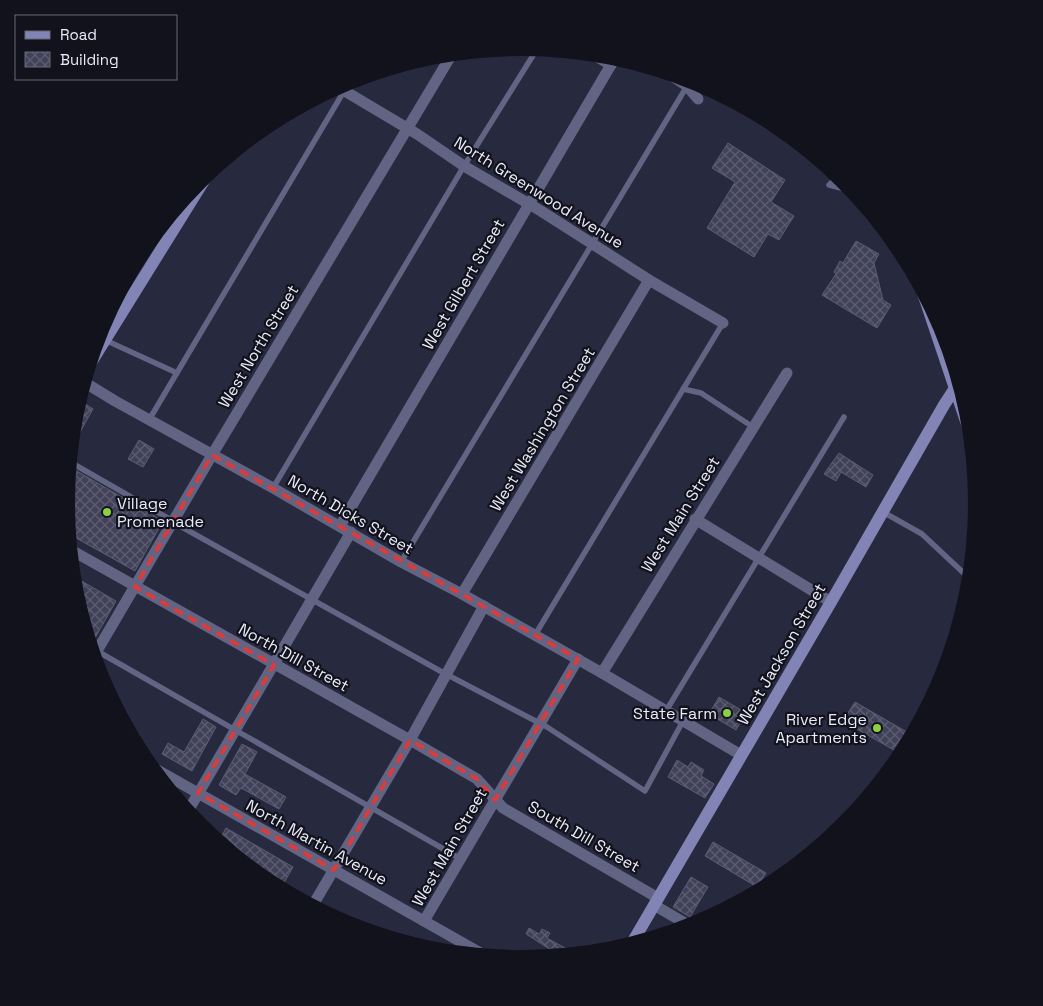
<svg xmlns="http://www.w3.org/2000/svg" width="1043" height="1006" viewBox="0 0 1043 1006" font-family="'Space Grotesk',sans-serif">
  <defs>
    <pattern id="building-cross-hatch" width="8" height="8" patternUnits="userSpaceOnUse" patternTransform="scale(1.25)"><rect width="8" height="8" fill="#414259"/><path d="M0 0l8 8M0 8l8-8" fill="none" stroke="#5d5d72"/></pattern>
  </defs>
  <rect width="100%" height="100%" fill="#27293e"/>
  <g fill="url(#building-cross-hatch)" stroke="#5a5c74">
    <polygon points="728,143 785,180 771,202 794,216 779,240 768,234 754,257 707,228 735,182 712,168"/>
    <polygon points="856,241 879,254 874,263 883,300 891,305 877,328 822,295 836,274 834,272 840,261 843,263"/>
    <polygon points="82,402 93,409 72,446 75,414"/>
    <polygon points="139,440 154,449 143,467 128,459"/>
    <polygon points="839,453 873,475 866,487 841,472 836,481 824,474"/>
    <polygon points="70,467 163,521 135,571 69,534 66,503"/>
    <polygon points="73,576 116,601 91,645 75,592"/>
    <polygon points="719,697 746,713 736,730 709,714"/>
    <polygon points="855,702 912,735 901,754 843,721"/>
    <polygon points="203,719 216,727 192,771 162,754 168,743 184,752"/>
    <polygon points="242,744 257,752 245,774 286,797 279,809 241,788 236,795 219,785"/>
    <polygon points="677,760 688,767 691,762 704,770 701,776 714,784 705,798 668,777"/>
    <polygon points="226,828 293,867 281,888 262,877 219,841"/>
    <polygon points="713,842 766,873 757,887 705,856"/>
    <polygon points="691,877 708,887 690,917 673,907"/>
    <polygon points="529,928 539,934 542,929 550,933 547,938 574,953 548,956 551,950 526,934"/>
  </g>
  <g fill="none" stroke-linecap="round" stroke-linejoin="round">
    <g stroke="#626483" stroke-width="5.5">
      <polyline points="838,176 829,185 845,189 849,187"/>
      <polyline points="105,340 177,373"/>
      <polyline points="683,389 701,393 753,427"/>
      <polyline points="149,420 350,81"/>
      <polyline points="70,462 173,521 180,526 442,672 547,727 645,791 683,721"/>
      <polyline points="273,488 464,166 537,49"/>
      <polyline points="883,512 922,534 970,579"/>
      <polyline points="401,562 687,86"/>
      <polyline points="535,635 723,323"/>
      <polyline points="97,651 461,859"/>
      <polyline points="666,711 844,417"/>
    </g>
    <g stroke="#626483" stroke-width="11">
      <polyline points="594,55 611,65"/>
      <polyline points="669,74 687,86 698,99"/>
      <polyline points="338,87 417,134 464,166 541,211 649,280 723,323"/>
      <polyline points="84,382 115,401 273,488 401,562 462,594 602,673 741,755"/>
      <polyline points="695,519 831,602"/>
      <polyline points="340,526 615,58"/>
      <polyline points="71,550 410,740 477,779 503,808 658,898"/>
      <polyline points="462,594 649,280"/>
      <polyline points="94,656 212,455 452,54"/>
      <polyline points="602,673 787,373"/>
      <polyline points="152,767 484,955"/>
      <polyline points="188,811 351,532"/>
      <polyline points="313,905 410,740 484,606"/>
      <polyline points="654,905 690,926"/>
      <polyline points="424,921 578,659"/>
    </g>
    <g stroke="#8184b5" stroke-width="12">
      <polyline points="923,293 970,433"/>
      <polyline points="90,364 208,174"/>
      <polyline points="632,943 831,602 944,405 959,382"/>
    </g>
  </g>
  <path fill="none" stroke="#d83c3d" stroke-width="4" stroke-dasharray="10 6" stroke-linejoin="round" d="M 212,455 L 578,659 L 495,800 L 477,779 L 410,740 L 334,870 L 198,793 L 274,665 L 135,587 Z"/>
  <g fill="#8cce45" stroke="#12121c" stroke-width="2">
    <circle cx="107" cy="512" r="5"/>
    <circle cx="727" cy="713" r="5"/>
    <circle cx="877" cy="728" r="5"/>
  </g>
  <g text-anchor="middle" stroke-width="4.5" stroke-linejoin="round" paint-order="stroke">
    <g font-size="16" fill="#eaebfa" stroke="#12121c">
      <text transform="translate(539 192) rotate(32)" y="6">North Greenwood Avenue</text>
      <text transform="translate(463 284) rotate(-60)" y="6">West Gilbert Street</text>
      <text transform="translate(258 346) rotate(-59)" y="6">West North Street</text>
      <text transform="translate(542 429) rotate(-59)" y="6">West Washington Street</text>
      <text transform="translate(351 514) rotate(30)" y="6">North Dicks Street</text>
      <text transform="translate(680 514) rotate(-58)" y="6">West Main Street</text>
      <text transform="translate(781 654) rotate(-60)" y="6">West Jackson Street</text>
      <text transform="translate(294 657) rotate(29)" y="6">North Dill Street</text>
      <text transform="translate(584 836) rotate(30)" y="6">South Dill Street</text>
      <text transform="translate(317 842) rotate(29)" y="6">North Martin Avenue</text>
      <text transform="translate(449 847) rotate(-60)" y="6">West Main Street</text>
    </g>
    <g font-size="16" fill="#eaebfa" stroke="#12121c" text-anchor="end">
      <text x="117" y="509" text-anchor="start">Village<tspan x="117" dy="18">Promenade</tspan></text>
      <text x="717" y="719">State Farm</text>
      <text x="867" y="725">River Edge<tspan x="867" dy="18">Apartments</tspan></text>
    </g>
  </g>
  <path d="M0 0H1043V1006H0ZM521 56H522A446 446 0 0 1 968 502V504A446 446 0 0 1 522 950H521A446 446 0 0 1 75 504V502A446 446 0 0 1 521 56Z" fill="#12121c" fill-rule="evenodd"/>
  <rect x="15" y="15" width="162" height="65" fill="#12121c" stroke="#686975"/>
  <rect x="25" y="31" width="25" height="8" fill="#8184b5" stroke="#686975"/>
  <text x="60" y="40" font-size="15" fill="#eaebfa">Road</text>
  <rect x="25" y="52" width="25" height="15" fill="url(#building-cross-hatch)" stroke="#686975"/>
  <text x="60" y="65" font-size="15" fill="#eaebfa">Building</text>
</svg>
